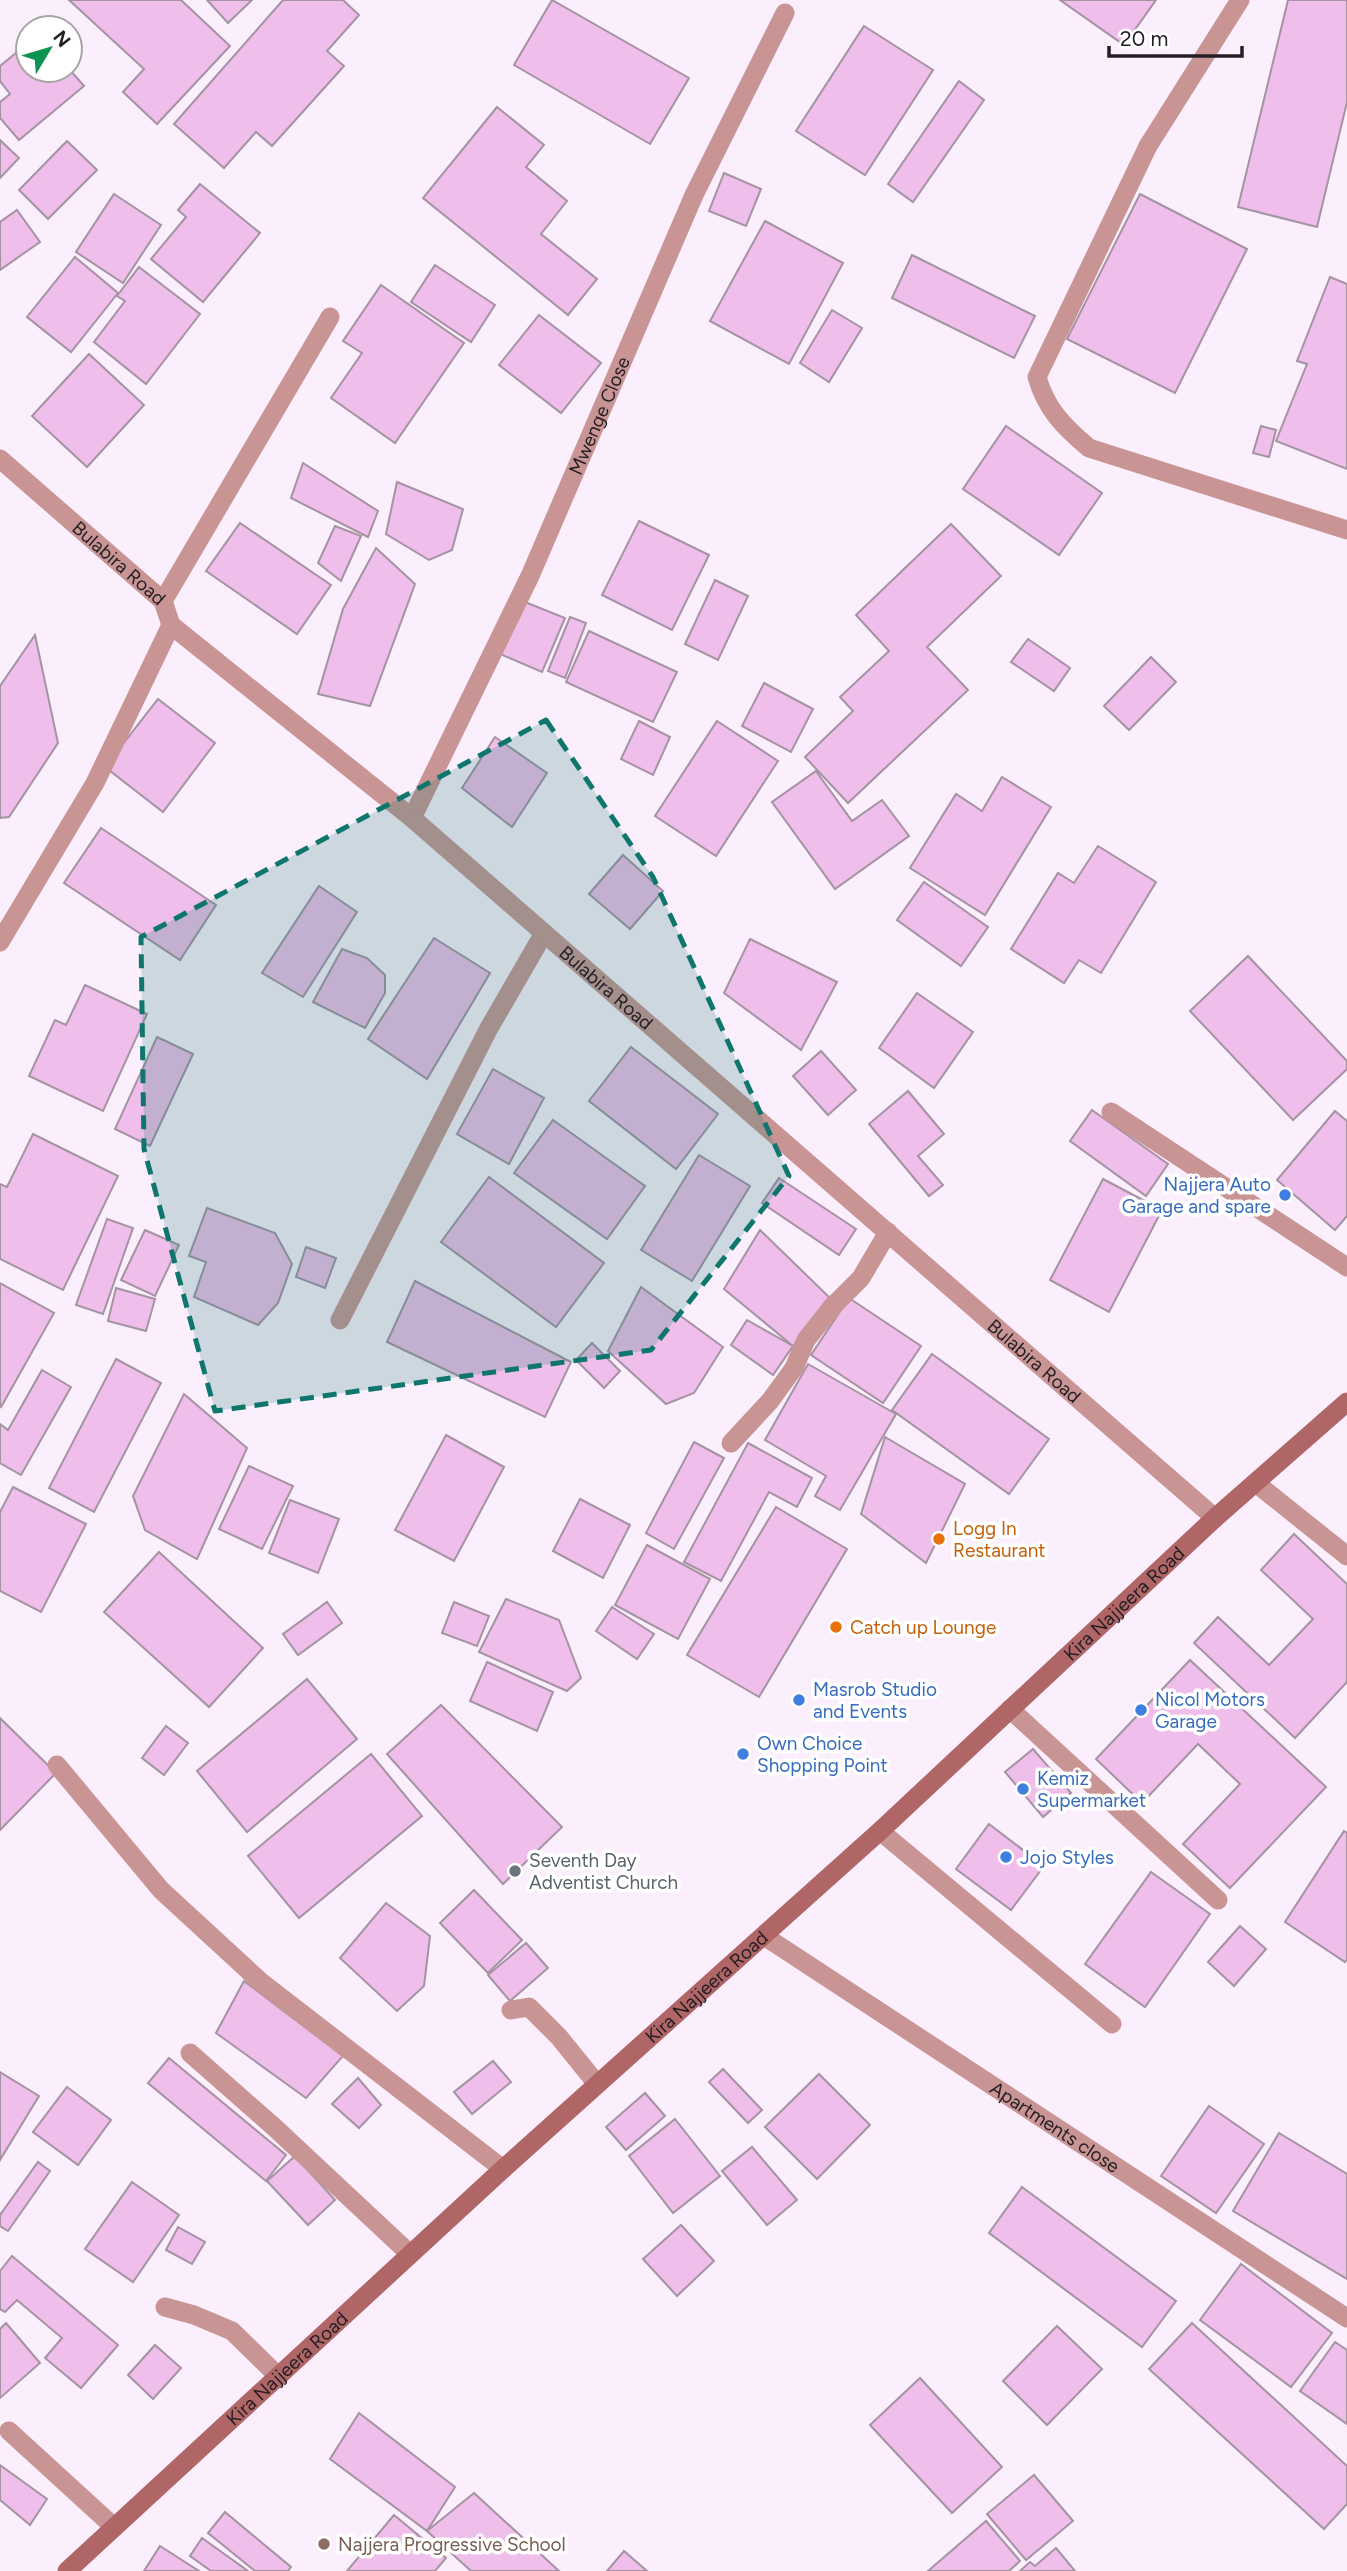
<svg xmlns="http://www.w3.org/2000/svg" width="1347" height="2571" viewBox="0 0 1347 2571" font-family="Figtree,sans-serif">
  <rect width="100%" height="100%" fill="#fceffd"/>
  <g fill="#f0beea" stroke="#a493a2" stroke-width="2">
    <polygon points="69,0 181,0 230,46 157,124 123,92 144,69"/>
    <polygon points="207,0 252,0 228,23"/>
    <polygon points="283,0 343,0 359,15 327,51 344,66 272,146 256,132 224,168 174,124"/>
    <polygon points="552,0 689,78 650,144 514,65"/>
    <polygon points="1060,0 1156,0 1124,45"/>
    <polygon points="1288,0 1347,0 1347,102 1317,227 1238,207"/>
    <polygon points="864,26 933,70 865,175 796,131"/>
    <polygon points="28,43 28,70 70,70 84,86 19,140 0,118 0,102 10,94 0,81 0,66"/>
    <polygon points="959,81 984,100 913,202 888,184"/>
    <polygon points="497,107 544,145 526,167 567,201 541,234 597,279 568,315 423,198"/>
    <polygon points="0,140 19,158 0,178"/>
    <polygon points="67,141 97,170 48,219 19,190"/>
    <polygon points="724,173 761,189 746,226 709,211"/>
    <polygon points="200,184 260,233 203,302 151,259 186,217 178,210"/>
    <polygon points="114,194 161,225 123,283 76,252"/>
    <polygon points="1140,194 1247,249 1175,393 1067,339"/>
    <polygon points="17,210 40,242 0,270 0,222"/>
    <polygon points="765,221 843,263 789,364 710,321"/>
    <polygon points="912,255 1035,316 1014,358 892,298"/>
    <polygon points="75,257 118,293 71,352 27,317"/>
    <polygon points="435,265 495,305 471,342 411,302"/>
    <polygon points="139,267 200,314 146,384 94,342 125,301 117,296"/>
    <polygon points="1330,277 1347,284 1347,469 1276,441 1307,364 1297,361"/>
    <polygon points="381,285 464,343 395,443 331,398 362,353 343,341"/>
    <polygon points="832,310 862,328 829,382 800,363"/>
    <polygon points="539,315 601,363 561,413 499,365"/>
    <polygon points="89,354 144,405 87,467 32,416"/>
    <polygon points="1006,426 1102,493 1059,555 963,489"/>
    <polygon points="1261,426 1276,430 1269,457 1253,453"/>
    <polygon points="303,463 378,511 368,537 291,498"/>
    <polygon points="397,482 463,509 452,550 429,560 386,534"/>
    <polygon points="639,521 709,555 672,630 602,595"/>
    <polygon points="240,523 331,585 297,634 206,571"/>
    <polygon points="951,524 1001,576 927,647 968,690 848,803 805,757 853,711 840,697 889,651 856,615"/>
    <polygon points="335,526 361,536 341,581 318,563"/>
    <polygon points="376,548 415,584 370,706 318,694 343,609"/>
    <polygon points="715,580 748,596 718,660 685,644"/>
    <polygon points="515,598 565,618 542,672 493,651"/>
    <polygon points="570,617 586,623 565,678 548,671"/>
    <polygon points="589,631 677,672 653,722 566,682"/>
    <polygon points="35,635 58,743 9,817 0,818 0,686"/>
    <polygon points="1028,639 1070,668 1054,691 1011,662"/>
    <polygon points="1151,657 1176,682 1129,730 1104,706"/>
    <polygon points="764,683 813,709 791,752 742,726"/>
    <polygon points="158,699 215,743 163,812 105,767"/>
    <polygon points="639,721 670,737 653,775 621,759"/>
    <polygon points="717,721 778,761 716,856 655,816"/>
    <polygon points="495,737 547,773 512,827 462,788"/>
    <polygon points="816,771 852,821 882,800 909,836 835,889 772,802"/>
    <polygon points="1002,777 1051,807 985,915 910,868 956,794 982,811"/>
    <polygon points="101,828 216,905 180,960 64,883"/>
    <polygon points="1098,846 1156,882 1101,973 1079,960 1064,983 1011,949 1058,873 1074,883"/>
    <polygon points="623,855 663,891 630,929 589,894"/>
    <polygon points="924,882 988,927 961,966 897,920"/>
    <polygon points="319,886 357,912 303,997 262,973"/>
    <polygon points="434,938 490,973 427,1079 368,1039"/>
    <polygon points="750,939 837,982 801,1050 724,993"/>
    <polygon points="342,949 367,958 385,975 385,993 365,1028 313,1002"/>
    <polygon points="1248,956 1347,1061 1347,1069 1293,1120 1190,1011"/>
    <polygon points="85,985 147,1014 103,1111 29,1076 55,1020 66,1025"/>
    <polygon points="917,993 973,1032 934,1088 879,1048"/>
    <polygon points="157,1037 193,1054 150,1146 115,1129"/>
    <polygon points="631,1047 718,1114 676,1169 589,1101"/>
    <polygon points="821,1051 856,1090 828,1115 793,1076"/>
    <polygon points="493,1069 544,1098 509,1164 457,1134"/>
    <polygon points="908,1091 944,1134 918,1156 943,1185 929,1196 869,1124"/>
    <polygon points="1092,1110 1168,1164 1146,1196 1070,1141"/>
    <polygon points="1335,1111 1347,1121 1347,1216 1335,1230 1277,1180"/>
    <polygon points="553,1120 645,1186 607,1239 514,1173"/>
    <polygon points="33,1134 118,1176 63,1290 0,1259 0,1184 7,1187"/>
    <polygon points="699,1155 750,1186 692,1281 641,1250"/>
    <polygon points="489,1177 604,1263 556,1327 441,1242"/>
    <polygon points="779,1178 856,1229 839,1255 762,1203"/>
    <polygon points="1103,1179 1162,1210 1109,1312 1050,1280"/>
    <polygon points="207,1208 275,1233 292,1264 278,1303 258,1325 194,1297 206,1262 189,1256"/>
    <polygon points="107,1219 133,1228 103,1314 76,1305"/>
    <polygon points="145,1230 179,1245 155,1296 121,1280"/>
    <polygon points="760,1230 829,1297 793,1346 724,1289"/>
    <polygon points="306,1247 336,1258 325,1288 296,1277"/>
    <polygon points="415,1281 571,1362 545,1417 387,1342"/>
    <polygon points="0,1283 54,1313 1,1407 0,1406"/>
    <polygon points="641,1287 723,1347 694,1393 666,1404 608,1351"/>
    <polygon points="116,1288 155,1299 146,1331 108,1321"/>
    <polygon points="849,1298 921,1346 883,1403 811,1355"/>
    <polygon points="747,1320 793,1346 773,1375 731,1345"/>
    <polygon points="592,1343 620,1371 604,1388 576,1360"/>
    <polygon points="932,1354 1049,1439 1009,1494 892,1410"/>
    <polygon points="116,1359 161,1383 94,1512 49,1488"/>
    <polygon points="808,1364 896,1414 840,1510 815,1496 826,1476 765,1440"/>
    <polygon points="42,1370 71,1387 21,1475 0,1463 0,1424 8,1430"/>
    <polygon points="184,1394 247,1448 197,1559 145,1530 133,1496"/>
    <polygon points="446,1435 504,1467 454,1561 395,1530"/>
    <polygon points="885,1437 965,1484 926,1563 861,1514"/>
    <polygon points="694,1442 724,1458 674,1549 646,1533"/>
    <polygon points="748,1443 812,1478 797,1507 769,1492 721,1581 684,1562"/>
    <polygon points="249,1466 293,1486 262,1549 219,1529"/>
    <polygon points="13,1487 86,1524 41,1612 0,1591 0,1512"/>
    <polygon points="580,1499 630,1525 603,1578 553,1551"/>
    <polygon points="290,1500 339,1519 318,1573 269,1553"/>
    <polygon points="776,1507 847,1549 759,1697 687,1655"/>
    <polygon points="1294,1534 1347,1584 1347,1682 1295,1738 1194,1643 1218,1617 1269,1665 1313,1619 1261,1570"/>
    <polygon points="647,1545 710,1579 678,1639 615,1605"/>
    <polygon points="159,1552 263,1648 209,1707 104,1612"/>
    <polygon points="506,1599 559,1620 581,1678 567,1691 479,1652"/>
    <polygon points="327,1602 342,1623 298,1655 283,1634"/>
    <polygon points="454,1602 489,1616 477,1646 442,1633"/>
    <polygon points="612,1607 654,1634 637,1659 596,1631"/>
    <polygon points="1190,1660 1326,1787 1230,1888 1183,1844 1240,1784 1198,1744 1142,1803 1096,1759"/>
    <polygon points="487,1662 553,1692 537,1731 470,1701"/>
    <polygon points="307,1679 357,1739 247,1832 197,1771"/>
    <polygon points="441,1705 562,1827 503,1884 387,1754"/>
    <polygon points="0,1718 56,1773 0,1830"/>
    <polygon points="166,1726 188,1743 164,1775 142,1758"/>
    <polygon points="1033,1749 1071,1793 1043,1817 1005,1772"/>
    <polygon points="371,1754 422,1816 299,1918 248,1856"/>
    <polygon points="989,1824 1044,1866 1011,1910 956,1869"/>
    <polygon points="1344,1831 1347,1833 1347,1959 1345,1962 1285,1922"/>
    <polygon points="1151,1872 1210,1914 1145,2007 1085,1964"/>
    <polygon points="474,1890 522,1940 488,1973 440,1923"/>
    <polygon points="386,1903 430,1936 424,1986 397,2011 340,1958"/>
    <polygon points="1240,1926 1266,1949 1234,1986 1208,1962"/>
    <polygon points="526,1943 548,1968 510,2001 488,1975"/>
    <polygon points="244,1981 343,2056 306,2098 216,2033"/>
    <polygon points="169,2058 286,2155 266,2181 148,2083"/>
    <polygon points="493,2061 511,2082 472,2114 454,2092"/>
    <polygon points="723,2069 762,2110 748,2123 709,2082"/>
    <polygon points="0,2072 39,2096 0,2160"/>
    <polygon points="819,2074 870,2125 817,2179 765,2127"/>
    <polygon points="358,2078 381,2105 359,2128 332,2104"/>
    <polygon points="67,2087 111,2120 78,2165 33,2132"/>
    <polygon points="645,2093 665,2116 626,2150 606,2127"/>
    <polygon points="1209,2106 1264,2144 1216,2213 1161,2176"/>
    <polygon points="675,2119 720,2176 673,2213 629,2156"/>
    <polygon points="1279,2133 1347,2174 1347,2279 1233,2211"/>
    <polygon points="752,2147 797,2200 767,2225 722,2171"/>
    <polygon points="295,2156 335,2200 308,2225 267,2181"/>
    <polygon points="38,2162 50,2171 8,2231 0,2226 0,2215"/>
    <polygon points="132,2182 179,2215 133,2282 85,2249"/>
    <polygon points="1022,2187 1176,2301 1142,2347 989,2233"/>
    <polygon points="681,2225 714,2261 677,2296 643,2259"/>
    <polygon points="178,2227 205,2242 192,2264 166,2250"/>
    <polygon points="12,2256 118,2345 81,2388 45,2358 62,2338 17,2300 5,2312 0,2309 0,2271"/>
    <polygon points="1241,2264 1332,2333 1291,2387 1200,2320"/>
    <polygon points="6,2323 40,2363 0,2398 0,2329"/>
    <polygon points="1192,2323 1347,2466 1347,2504 1324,2529 1149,2369"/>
    <polygon points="1057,2326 1102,2369 1047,2425 1003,2381"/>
    <polygon points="1335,2342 1347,2350 1347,2424 1300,2391"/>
    <polygon points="155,2345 181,2368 153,2399 128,2375"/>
    <polygon points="920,2378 1002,2467 952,2513 870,2425"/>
    <polygon points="359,2413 455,2487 427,2531 330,2459"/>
    <polygon points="0,2465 47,2499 30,2525 0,2500"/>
    <polygon points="1034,2475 1073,2521 1026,2560 987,2514"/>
    <polygon points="474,2493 559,2571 471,2571 427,2531"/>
    <polygon points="225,2512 291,2567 288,2571 255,2571 208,2533"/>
    <polygon points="394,2515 446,2558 435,2571 347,2571"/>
    <polygon points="986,2521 1020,2561 1009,2571 928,2571"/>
    <polygon points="202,2538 248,2571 211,2571 190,2556"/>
    <polygon points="160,2546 199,2571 144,2571"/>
    <polygon points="1056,2548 1075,2571 1020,2571 1030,2562 1035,2566"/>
    <polygon points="624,2551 647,2571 607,2571"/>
  </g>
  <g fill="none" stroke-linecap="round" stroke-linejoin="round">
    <g stroke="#c99594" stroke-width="19">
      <polyline points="1111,1112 1347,1267"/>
      <polyline points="1010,1709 1218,1900"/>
      <polyline points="880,1831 1112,2024"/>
      <polyline points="511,2010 529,2007 559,2037 597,2084"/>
      <polyline points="190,2053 273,2126 410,2254"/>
      <polyline points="165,2307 194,2315 232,2331 278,2376"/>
      <polyline points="9,2431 114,2527"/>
    </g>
    <g stroke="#c99594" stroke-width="19">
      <path d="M 1240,0 L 1148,146 L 1037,377 C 1046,409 1064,427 1089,448 L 1347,530"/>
      <polyline points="163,601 330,317"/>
      <path id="s1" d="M 412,818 L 530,576 L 694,195 L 785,13"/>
      <polyline points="0,942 95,783 171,625"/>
      <polyline points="340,1320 489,1028 544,933"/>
      <polyline points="731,1443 770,1401 794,1368 806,1340 832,1307 861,1278 888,1232"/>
      <polyline points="1257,1484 1347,1556"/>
      <polyline points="57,1765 161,1890 261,1982 503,2169"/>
      <path id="s2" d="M 764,1936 L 1347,2318"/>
    </g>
    <path stroke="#c99594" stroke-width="19" id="s3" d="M 0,459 L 163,601 L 171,625 L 412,818 L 1215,1518"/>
    <path stroke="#b06666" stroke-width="19" id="s4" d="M 67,2571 L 503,2169 L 880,1831 L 1215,1518 L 1347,1402"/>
  </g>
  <path fill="#0f766e" fill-opacity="0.2" stroke="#0f766e" stroke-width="5" stroke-dasharray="14 9" stroke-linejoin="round" d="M 546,720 L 653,877 L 789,1176 L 651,1350 L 215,1411 L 144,1149 L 141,937 Z"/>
  <g fill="#3f7fe0" stroke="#fff" stroke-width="2.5">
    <circle cx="1285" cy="1195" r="7"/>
    <circle cx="799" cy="1700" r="7"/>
    <circle cx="1141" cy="1710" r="7"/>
    <circle cx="743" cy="1754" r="7"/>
    <circle cx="1023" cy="1789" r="7"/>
    <circle cx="1006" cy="1857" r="7"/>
  </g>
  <g fill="#e8710a" stroke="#fff" stroke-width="2.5">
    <circle cx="939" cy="1539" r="7"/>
    <circle cx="836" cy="1627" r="7"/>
  </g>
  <circle fill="#6b7280" stroke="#fff" stroke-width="2.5" cx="515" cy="1871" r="7"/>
  <circle fill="#8d6e63" stroke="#fff" stroke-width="2.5" cx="324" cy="2544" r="7"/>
  <g text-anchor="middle" stroke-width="7" stroke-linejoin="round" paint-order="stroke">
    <g font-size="19" fill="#231e24" stroke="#fff">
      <text dy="7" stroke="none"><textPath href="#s1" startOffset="444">Mwenge Close</textPath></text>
      <text dy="7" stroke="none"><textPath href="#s3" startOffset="158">Bulabira Road</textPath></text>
      <text dy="7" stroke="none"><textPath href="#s3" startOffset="808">Bulabira Road</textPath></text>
      <text dy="7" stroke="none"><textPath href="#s3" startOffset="1376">Bulabira Road</textPath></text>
      <text dy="7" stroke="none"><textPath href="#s4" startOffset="1433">Kira Najjeera Road</textPath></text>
      <text dy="7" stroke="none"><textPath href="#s4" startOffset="866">Kira Najjeera Road</textPath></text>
      <text dy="7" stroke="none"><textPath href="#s2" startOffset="348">Apartments close</textPath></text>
      <text dy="7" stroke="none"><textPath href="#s4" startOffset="299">Kira Najjeera Road</textPath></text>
    </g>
    <g font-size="19" fill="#366cbe" stroke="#fff" text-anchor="start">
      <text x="1271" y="1191" text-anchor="end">Najjera Auto<tspan x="1271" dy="22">Garage and spare</tspan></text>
      <text x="813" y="1696">Masrob Studio<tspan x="813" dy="22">and Events</tspan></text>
      <text x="1155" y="1706">Nicol Motors<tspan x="1155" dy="22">Garage</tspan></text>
      <text x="757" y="1750">Own Choice<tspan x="757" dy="22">Shopping Point</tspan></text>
      <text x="1037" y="1785">Kemiz<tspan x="1037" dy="22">Supermarket</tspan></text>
      <text x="1020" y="1864">Jojo Styles</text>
    </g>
    <g font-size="19" fill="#c56008" stroke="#fff" text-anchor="start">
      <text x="953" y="1535">Logg In<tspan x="953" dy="22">Restaurant</tspan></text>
      <text x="850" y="1634">Catch up Lounge</text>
    </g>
    <g font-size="19" fill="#5b616d" stroke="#fff" text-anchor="start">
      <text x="529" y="1867">Seventh Day<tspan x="529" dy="22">Adventist Church</tspan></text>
    </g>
    <g font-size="19" fill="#785e54" stroke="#fff" text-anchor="start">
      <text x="338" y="2551">Najjera Progressive School</text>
    </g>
  </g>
  <g transform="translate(49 49) rotate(52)"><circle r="33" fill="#ffffff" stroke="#a7a5a7" stroke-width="2"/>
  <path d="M0-5L12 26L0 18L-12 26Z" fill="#0c9251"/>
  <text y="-10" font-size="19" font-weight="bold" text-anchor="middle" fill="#231e24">N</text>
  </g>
  <path d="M1109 46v10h133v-10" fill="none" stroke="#231e24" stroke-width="3.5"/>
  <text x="1120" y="46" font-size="21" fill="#231e24" stroke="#ffffff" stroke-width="5" paint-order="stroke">20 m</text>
</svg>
